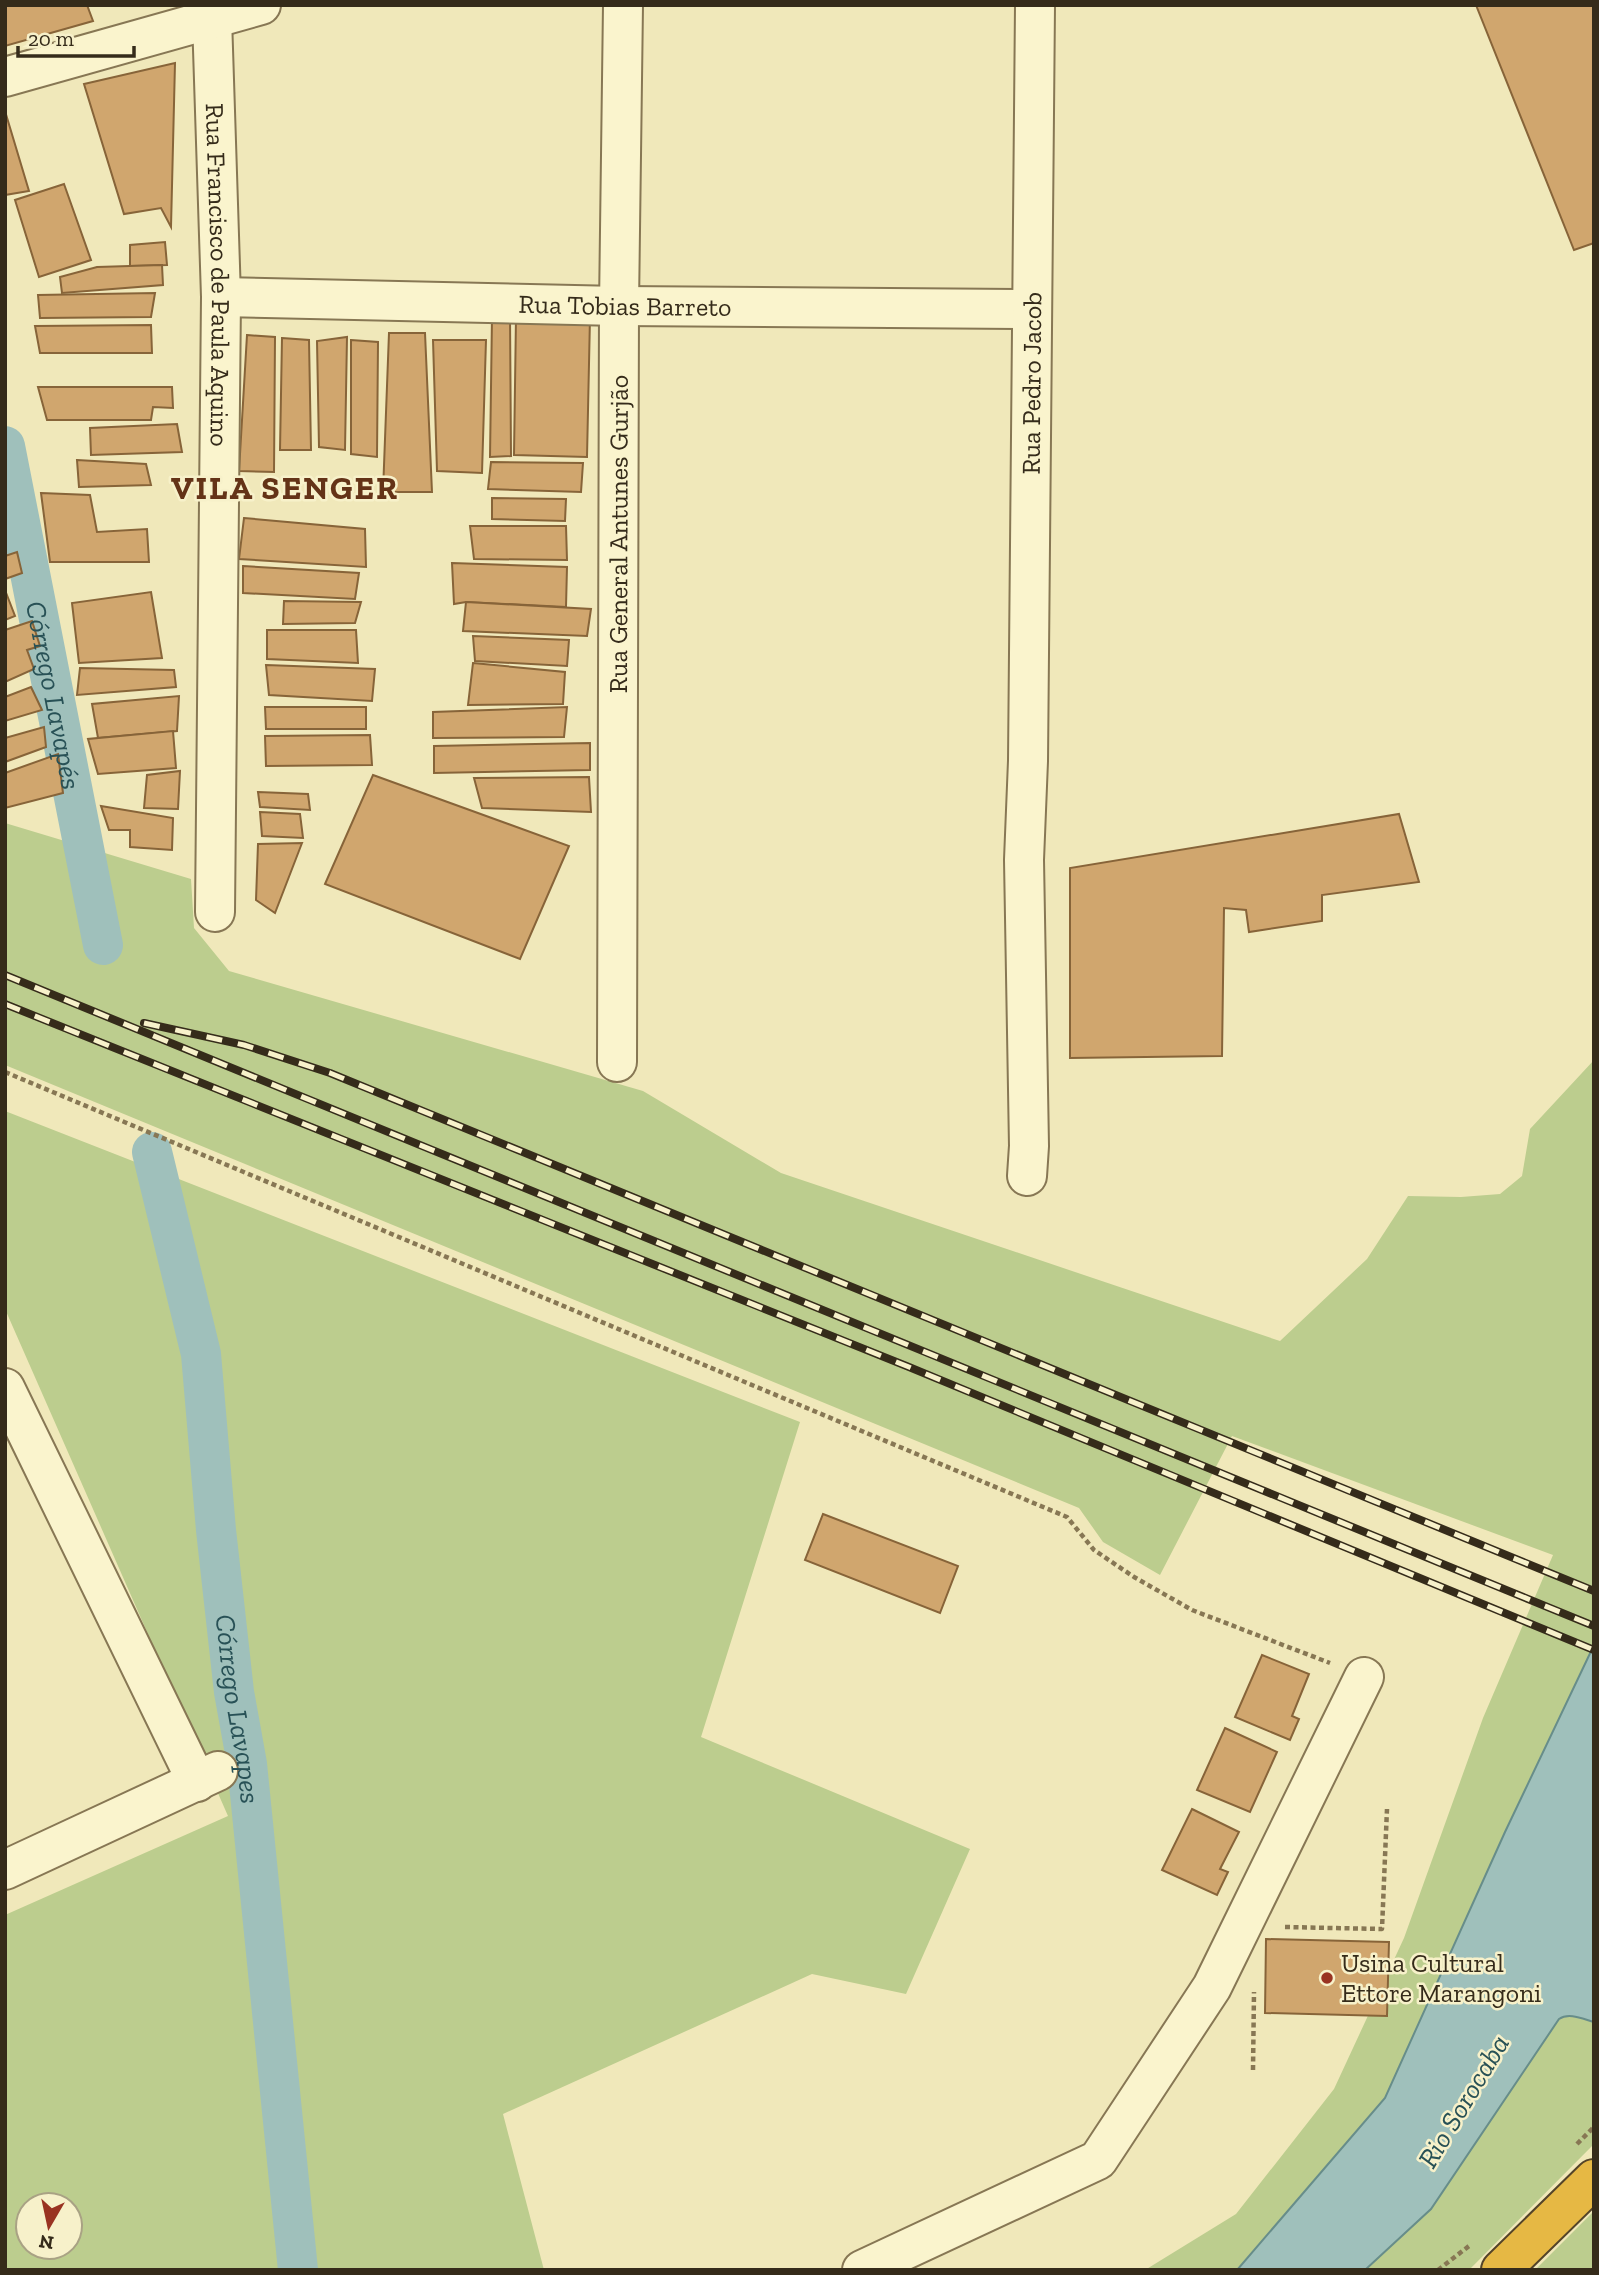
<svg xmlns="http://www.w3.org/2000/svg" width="1599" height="2275" viewBox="0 0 1599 2275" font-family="'Zilla Slab',serif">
  <rect width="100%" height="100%" fill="#f0e8ba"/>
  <g fill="#bccd8e" fill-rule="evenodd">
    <polygon points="5,823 191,879 194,928 229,971 643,1091 781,1173 1280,1341 1367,1259 1408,1196 1461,1197 1500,1194 1522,1176 1530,1129 1594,1060 1594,1986 1579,2017 1594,2022 1594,2144 1469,2270 1145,2270 1236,2214 1334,2089 1404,1938 1483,1718 1553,1555 1232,1436 1160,1575 1103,1542 1079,1508 5,1065"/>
    <path d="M 5,1111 L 800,1422 L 701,1737 L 970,1849 L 906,1994 L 812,1974 L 503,2114 L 544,2270 L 5,2270 L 5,1915 L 228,1816 L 5,1309 ZM 28,2205 L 70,2205 L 70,2247 L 28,2247 Z"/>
    <polygon points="1594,2211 1594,2270 1535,2270"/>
  </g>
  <path fill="#9fc0bb" stroke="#678d8a" stroke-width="2" d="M 1594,1645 L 1594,2022 C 1583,2019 1569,2012 1559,2019 L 1431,2209 L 1365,2270 L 1237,2270 L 1385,2098 L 1505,1832 Z"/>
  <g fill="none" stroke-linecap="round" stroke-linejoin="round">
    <g stroke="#9fc0bb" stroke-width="40">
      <path id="s1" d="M 5,446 L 103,945"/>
      <path id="s2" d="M 152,1152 L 201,1354 L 216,1530 L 234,1692 L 247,1764 L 298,2270"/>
    </g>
  </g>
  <g fill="#d0a66e" stroke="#876439" stroke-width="2">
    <polygon points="5,5 87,5 93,21 5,46"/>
    <polygon points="1476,5 1594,5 1594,243 1574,250"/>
    <polygon points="175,63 171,227 161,208 124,214 84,84"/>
    <polygon points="5,111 29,191 5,195"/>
    <polygon points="64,184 91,260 39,277 15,200"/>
    <polygon points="165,242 167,265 130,266 130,245"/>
    <polygon points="162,265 163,285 62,293 60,277 97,267"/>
    <polygon points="155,293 151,317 40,318 38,295"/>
    <polygon points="510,316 511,456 490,457 492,317"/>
    <polygon points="516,317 590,317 587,457 514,455"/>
    <polygon points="151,325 152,353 40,353 35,326"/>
    <polygon points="389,333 425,333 432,492 383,492"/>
    <polygon points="247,335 275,337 274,472 239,471"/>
    <polygon points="347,337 345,450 319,447 317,341"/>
    <polygon points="282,338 309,340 311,450 280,450"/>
    <polygon points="351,340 378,342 377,457 351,454"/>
    <polygon points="433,340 486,340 482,473 437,471"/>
    <polygon points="38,387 172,387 173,408 153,407 151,420 47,420"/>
    <polygon points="177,424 182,452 91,455 90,428"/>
    <polygon points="77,460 146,464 151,485 79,487"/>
    <polygon points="491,462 583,463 581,492 488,489"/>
    <polygon points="41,493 90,495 97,532 147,529 149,562 50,562"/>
    <polygon points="492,498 566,499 565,521 492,519"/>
    <polygon points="244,518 365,529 366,567 239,559"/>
    <polygon points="470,526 566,526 567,560 474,559"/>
    <polygon points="17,552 22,573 5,579 5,556"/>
    <polygon points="452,563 567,567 566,607 466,602 454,604"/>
    <polygon points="243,566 359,573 355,599 243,593"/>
    <polygon points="5,590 15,616 5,620"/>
    <polygon points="151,592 162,658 79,663 72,603"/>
    <polygon points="284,601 361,602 355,623 283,624"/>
    <polygon points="466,602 591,609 587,636 463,631"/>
    <polygon points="32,621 40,646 27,650 34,669 5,682 5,630"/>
    <polygon points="267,630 356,630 358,663 267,659"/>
    <polygon points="473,636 569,640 567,666 475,661"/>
    <polygon points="473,663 565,672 563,704 468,705"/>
    <polygon points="266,665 375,669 372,701 269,695"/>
    <polygon points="80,668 174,670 176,687 77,695"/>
    <polygon points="31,687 42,710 5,721 5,697"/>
    <polygon points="179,696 177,731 98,738 92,704"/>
    <polygon points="265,707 366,707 366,729 266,729"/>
    <polygon points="567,707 564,737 433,738 433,712"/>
    <polygon points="44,727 46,747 5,762 5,738"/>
    <polygon points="173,731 176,768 98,774 88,739"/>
    <polygon points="370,735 372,765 266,766 265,736"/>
    <polygon points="590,743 590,770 434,773 434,746"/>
    <polygon points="58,754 63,793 5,808 5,773"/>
    <polygon points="180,771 178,809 144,808 147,775"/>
    <polygon points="373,775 569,846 520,959 325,884"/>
    <polygon points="589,777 591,812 482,808 474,778"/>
    <polygon points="258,792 308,794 310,810 260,807"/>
    <polygon points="101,806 173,818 172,850 130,847 130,830 109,830"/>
    <polygon points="260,812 300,814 303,838 262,836"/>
    <polygon points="1399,814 1419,882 1322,895 1322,921 1249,932 1246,910 1224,908 1222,1056 1070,1058 1070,868"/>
    <polygon points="302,843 275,913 256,900 258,844"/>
    <polygon points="823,1514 958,1566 940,1613 805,1560"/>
    <polygon points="1262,1655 1309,1674 1292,1716 1299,1719 1290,1740 1235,1717"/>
    <polygon points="1225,1728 1277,1752 1250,1812 1197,1790"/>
    <polygon points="1192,1809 1239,1832 1220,1869 1228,1872 1217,1895 1162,1870"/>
    <polygon points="1266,1939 1389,1942 1387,2016 1265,2013"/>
  </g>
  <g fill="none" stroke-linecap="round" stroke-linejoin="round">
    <g stroke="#877754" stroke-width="42">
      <g id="minor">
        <path id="s3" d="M 212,18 L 221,297 L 215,912"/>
        <polyline points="5,77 261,5"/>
        <path id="s4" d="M 221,297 L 619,306 L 1031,309"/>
        <path id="s5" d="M 617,1062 L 619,306 L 623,5"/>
        <path id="s6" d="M 1027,1176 L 1029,1146 L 1024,860 L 1028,761 L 1035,5"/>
        <polyline points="5,1388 197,1782"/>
        <polyline points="5,1870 218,1771"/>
        <polyline points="862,2270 1098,2160 1212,1987 1364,1677"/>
      </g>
    </g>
    <g stroke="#544429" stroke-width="42">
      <polyline id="highway" points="1501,2270 1594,2179"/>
    </g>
    <g stroke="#877754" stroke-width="4.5" stroke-dasharray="5 3.5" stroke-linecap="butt">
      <polyline points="5,1072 1067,1517 1094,1550 1134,1577 1192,1610 1330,1663"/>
      <polyline points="1285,1927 1382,1929 1387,1809"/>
      <polyline points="1253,2070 1254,1992"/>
      <polyline points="1577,2144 1594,2127"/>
      <polyline points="1438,2270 1469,2246"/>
    </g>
    <use href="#minor" stroke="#faf4cd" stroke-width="38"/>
    <use href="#highway" stroke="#e6b844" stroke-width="38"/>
    <g stroke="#352b1a" stroke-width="8">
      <g id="rail">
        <polyline points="5,975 1594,1626"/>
        <polyline points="5,1004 909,1367 1594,1650"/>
        <polyline points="144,1023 244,1045 330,1073 1594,1591"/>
      </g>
    </g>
    <use href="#rail" stroke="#f7f1ca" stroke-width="5" stroke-dasharray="16" stroke-linecap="butt"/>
  </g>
  <circle fill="#993321" stroke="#f7f1ca" stroke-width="2.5" cx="1327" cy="1978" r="7"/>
  <g text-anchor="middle" stroke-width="5" stroke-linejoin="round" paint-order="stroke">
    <g font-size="26" fill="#352b1a" stroke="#f7f1ca">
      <text dy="9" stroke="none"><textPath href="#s3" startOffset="257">Rua Francisco de Paula Aquino</textPath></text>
      <text dy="9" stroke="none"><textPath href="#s4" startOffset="404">Rua Tobias Barreto</textPath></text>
      <text dy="9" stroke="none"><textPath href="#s6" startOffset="793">Rua Pedro Jacob</textPath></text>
      <text dy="9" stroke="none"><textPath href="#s5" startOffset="528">Rua General Antunes Gurjão</textPath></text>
    </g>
    <g font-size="26" fill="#352b1a" stroke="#f7f1ca" text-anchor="start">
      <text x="1341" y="1972">Usina Cultural<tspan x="1341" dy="30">Ettore Marangoni</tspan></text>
    </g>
    <g font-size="28" font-style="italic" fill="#285156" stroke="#f7f1ca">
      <text dy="10" stroke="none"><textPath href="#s1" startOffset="254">Córrego Lavapés</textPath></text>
      <text dy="10" stroke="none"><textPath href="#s2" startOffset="565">Córrego Lavapes</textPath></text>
      <text transform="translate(1463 2101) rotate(-59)" y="10">Rio Sorocaba</text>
    </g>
    <g font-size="33" font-weight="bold" letter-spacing="2" fill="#643317" stroke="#f7f1ca">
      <text x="285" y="499">VILA SENGER</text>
    </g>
  </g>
  <rect width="1599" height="2275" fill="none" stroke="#352b1a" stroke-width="14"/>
  <g transform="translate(49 2226) rotate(189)"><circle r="33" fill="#f7f1ca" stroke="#a9a284" stroke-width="2"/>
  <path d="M0-5L12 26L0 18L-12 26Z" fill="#993321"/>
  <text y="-10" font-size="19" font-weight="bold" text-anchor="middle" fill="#352b1a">N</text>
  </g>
  <path d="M18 46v10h116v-10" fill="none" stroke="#352b1a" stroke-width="3.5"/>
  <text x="28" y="46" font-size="21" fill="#352b1a" stroke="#f7f1ca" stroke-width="5" paint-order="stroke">20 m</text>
</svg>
